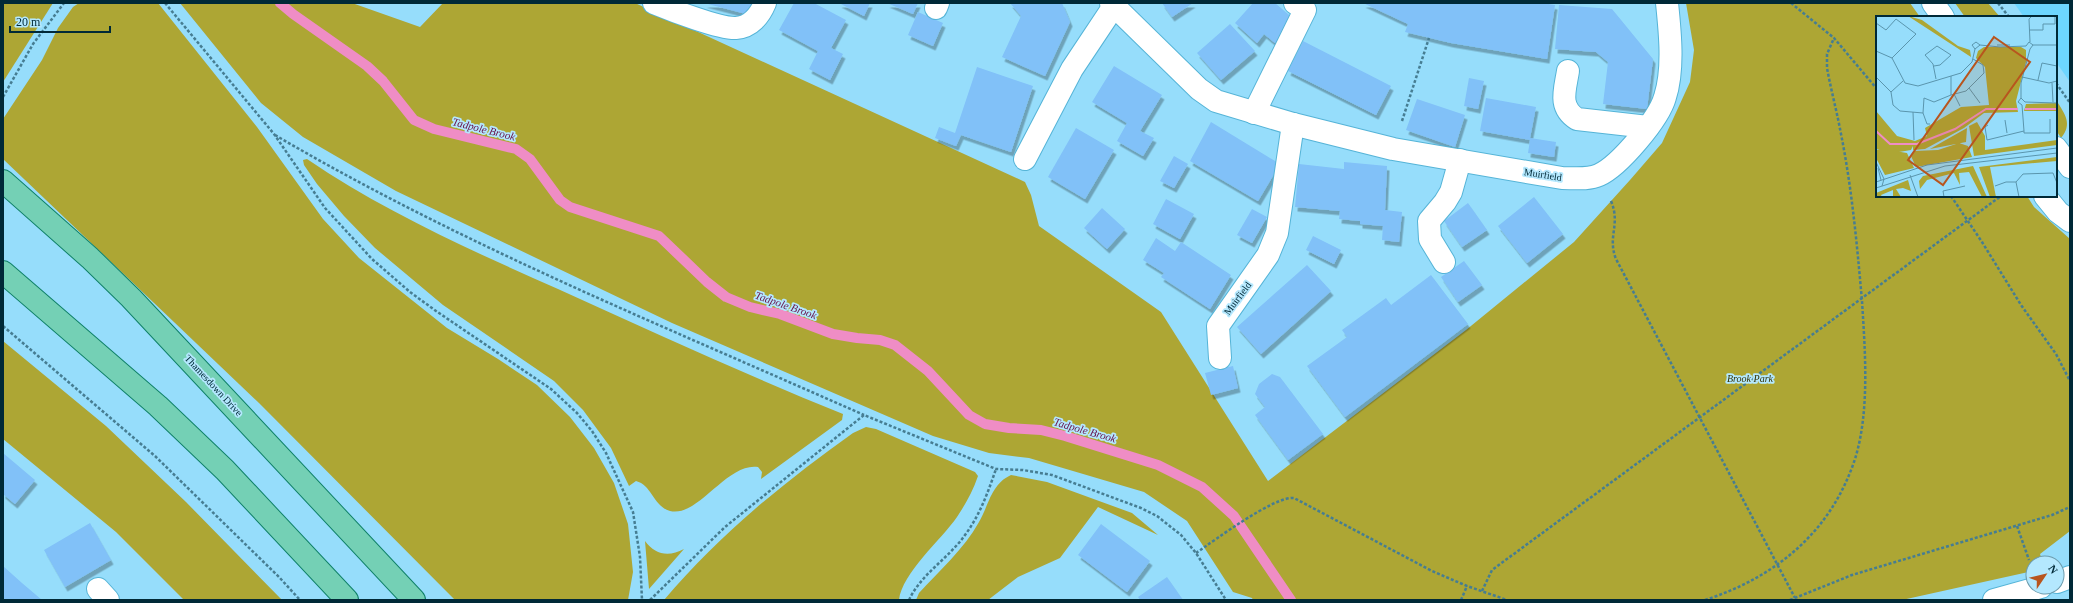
<svg xmlns="http://www.w3.org/2000/svg" width="2073" height="603" viewBox="0 0 2073 603" font-family="Georgia,serif">
  <defs>
    <filter id="shadow"><feDropShadow dx="2.5" dy="4.5" stdDeviation="0" flood-color="#0004"/></filter>
  </defs>
  <rect width="100%" height="100%" fill="#96ddfb"/>
  <polygon fill="#6dd6ff" points="2014,3 2070,3 2070,82 2056,62 2056,17 2024,17"/>
  <g fill="#ada634">
    <polygon points="3,3 53,3 3,82"/>
    <polygon points="79,3 158,3 257,127 323,219 359,258 447,328 498,359 537,385 570,417 594,448 614,483 628,524 633,572 628,600 455,600 259,403 3,159 3,119 42,60 58,28 73,7"/>
    <polygon points="180,3 352,3 420,27 443,3 635,3 1025,182 1031,195 1039,226 1161,312 1268,481 1466,330 1574,242 1630,180 1662,143 1690,82 1694,50 1686,3 1910,3 1920,17 1877,17 1877,196 2027,196 2034,207 2070,239 2070,531 2040,554 2043,563 2033,563 2033,571 1902,600 1253,600 1252,598 1233,592 1187,521 1144,492 1029,458 989,453 933,436 672,323 396,191 303,137 261,103"/>
    <polygon points="1955,3 1988,3 2000,17 1965,17"/>
    <path d="M 2056,100 C 2065,114 2073,124 2061,138 L 2056,130 Z"/>
    <path d="M 307,159 C 385,212 472,251 558,289 C 652,332 747,375 843,414 L 842,420 L 761,479 L 762,472 L 758,467 C 727,462 698,518 670,511 C 653,506 652,485 636,481 L 629,486 L 611,448 L 583,410 L 554,381 L 443,305 L 375,248 L 344,216 L 317,184 L 304,165 L 303,160 Z"/>
    <polygon points="3,341 106,426 186,502 282,600 184,600 116,532 3,439"/>
    <path d="M 866,427 L 876,429 L 975,472 L 978,476 C 973,491 965,505 957,517 C 941,540 902,573 899,600 L 664,600 C 721,533 782,484 853,433 Z"/>
    <path d="M 1011,475 L 1047,482 L 1132,513 L 1158,535 L 1098,507 L 1060,558 L 1018,577 L 988,600 L 916,600 L 919,593 C 939,571 964,549 979,522 C 989,505 991,484 1011,475 Z"/>
    <path d="M 645,541 C 655,555 669,557 684,549 L 649,589 Z"/>
  </g>
  <g fill="none" stroke-linecap="round" stroke-linejoin="round">
    <polyline stroke="#ef8dc5" stroke-width="10" points="280,3 293,14 367,66 383,81 414,120 434,129 516,149 530,159 560,200 570,207 659,236 707,282 726,297 750,307 780,314 833,334 857,338 880,340 895,345 928,371 969,415 985,424 1009,428 1041,430 1065,436 1158,465 1202,487 1234,516 1291,600"/>
  </g>
  <g fill="#81c1f8" filter="url(#shadow)">
    <polygon points="704,3 754,3 750,15"/>
    <polygon points="794,3 814,3 846,20 831,48 843,54 830,80 809,69 818,51 779,30"/>
    <polygon points="839,3 870,3 864,16"/>
    <polygon points="887,3 918,3 913,14"/>
    <polygon points="1010,3 1062,3 1070,22 1045,76 1002,57 1021,16"/>
    <polygon points="1162,3 1193,3 1172,17"/>
    <polygon points="1253,3 1275,3 1295,20 1275,43 1264,34 1257,43 1235,23"/>
    <polygon points="1363,3 1542,3 1555,5 1547,59 1451,43 1405,32 1408,24"/>
    <polygon points="1559,5 1612,9 1653,59 1647,109 1603,104 1608,62 1596,52 1555,49"/>
    <polygon points="918,12 943,23 933,46 908,35"/>
    <polygon points="1230,24 1255,51 1221,80 1197,53"/>
    <polygon points="1303,41 1391,86 1376,115 1288,71"/>
    <polygon points="1114,66 1162,95 1140,131 1154,138 1143,156 1117,141 1127,123 1092,102"/>
    <polygon points="977,67 1033,86 1011,152 961,135 956,146 935,138 939,127 955,133"/>
    <polygon points="1469,78 1484,81 1478,109 1464,106"/>
    <polygon points="1486,98 1536,107 1530,138 1556,142 1554,157 1528,153 1530,140 1480,131"/>
    <polygon points="1417,99 1465,115 1455,147 1406,130"/>
    <polygon points="1211,122 1280,164 1258,201 1190,161"/>
    <polygon points="1076,128 1114,150 1085,199 1048,177"/>
    <polygon points="1174,156 1188,164 1174,188 1160,181"/>
    <polygon points="1344,162 1387,166 1385,210 1402,212 1399,242 1382,240 1383,226 1360,224 1360,221 1339,219 1340,211 1295,207 1299,164 1344,169"/>
    <polygon points="1534,197 1563,234 1527,263 1498,226"/>
    <polygon points="1166,199 1194,214 1180,239 1153,224"/>
    <polygon points="1468,203 1487,230 1462,247 1444,221"/>
    <polygon points="1102,208 1125,229 1107,249 1084,228"/>
    <polygon points="1252,209 1267,217 1252,243 1237,235"/>
    <polygon points="1313,236 1341,250 1334,264 1306,250"/>
    <polygon points="1156,238 1175,251 1181,242 1231,275 1210,309 1161,277 1164,273 1143,260"/>
    <polygon points="1464,261 1482,285 1458,302 1441,277"/>
    <polygon points="1307,265 1331,291 1261,354 1237,327"/>
    <polygon points="1431,275 1468,324 1345,417 1307,366 1347,337 1342,330 1386,298 1391,305"/>
    <polygon points="1233,366 1238,388 1211,395 1205,373"/>
    <polygon points="1272,374 1280,377 1323,434 1288,460 1255,415 1265,407 1255,394 1259,384"/>
    <polygon points="3,453 35,480 15,504 3,494"/>
    <polygon points="90,523 111,560 65,587 44,550"/>
    <polygon points="1101,524 1150,561 1127,592 1078,555"/>
    <polygon points="3,566 22,583 42,600 3,600"/>
    <polygon points="1167,577 1183,600 1140,600 1138,597"/>
  </g>
  <g fill="none" stroke-linecap="round" stroke-linejoin="round">
    <g stroke="#55b4d7" stroke-width="24">
      <g id="minor">
        <path d="M 654,3 C 671,10 720,29 736,28 C 751,27 760,15 765,3"/>
        <path d="M 1111,3 L 1199,89 L 1216,101 L 1293,124 L 1393,149 L 1562,178 C 1574,178 1588,180 1599,175 C 1619,166 1659,119 1665,97 C 1674,69 1670,32 1667,3"/>
        <polyline points="1933,3 1943,17"/>
        <polyline points="936,8 938,3"/>
        <path d="M 1568,71 C 1565,90 1558,107 1577,119 L 1648,127"/>
        <polyline points="1254,113 1305,10 1295,3"/>
        <polyline points="2056,148 2070,167"/>
        <polyline points="1025,159 1072,69 1114,6"/>
        <polyline points="2045,196 2058,212 2070,221"/>
        <polyline points="1444,262 1430,239 1429,221 1445,202 1451,192 1460,160"/>
        <polyline points="1220,358 1218,326 1268,255 1277,233 1293,124"/>
        <polyline points="2057,582 2070,577"/>
        <polyline points="98,589 108,600"/>
        <polyline points="1994,600 2041,587"/>
      </g>
    </g>
    <g stroke="#0f8168" stroke-width="24">
      <g id="major">
        <polyline points="3,181 90,258 131,298 414,600"/>
        <polyline points="3,272 158,406 225,470 347,600"/>
      </g>
    </g>
    <g stroke="#467d92" stroke-width="2.5" stroke-dasharray="3 2" stroke-linecap="butt">
      <polyline points="165,3 274,134 325,208 372,259 410,292 436,311 551,389 577,413 592,431 606,453 633,512 640,557 642,600"/>
      <polyline points="1791,3 1834,38 1877,89"/>
      <polyline points="1998,3 2009,17"/>
      <polyline points="2056,83 2070,103"/>
      <polyline points="3,97 33,44 64,3"/>
      <polyline points="1402,121 1429,38"/>
      <path d="M 275,135 C 462,245 666,327 864,415"/>
      <polyline points="1951,196 1982,242 2021,305 2056,354 2070,381"/>
      <path d="M 1611,201 C 1621,225 1607,236 1616,259 L 1795,598"/>
      <polyline points="3,326 155,456 279,577 300,600"/>
      <polyline points="2017,526 2029,560"/>
      <path d="M 1196,553 C 1215,540 1274,496 1294,498 L 1432,571 L 1467,586 L 1507,600"/>
      <polyline points="1482,591 1492,570 2001,196"/>
      <polyline points="650,600 725,527 864,415 996,469 1023,470 1052,475 1141,508 1157,516 1181,535 1196,553 1226,600"/>
      <path d="M 909,600 C 921,574 949,558 965,535 C 980,515 988,492 996,469"/>
      <polyline points="1461,600 1467,586"/>
      <path d="M 1705,600 C 1776,577 1831,532 1855,459 C 1870,411 1865,350 1862,301 C 1857,245 1852,189 1841,134 C 1837,112 1831,90 1827,68 L 1827,54 L 1834,38"/>
      <polyline points="1790,600 1852,575 2052,515 2070,507"/>
    </g>
    <use href="#minor" stroke="#fff" stroke-width="22"/>
    <use href="#major" stroke="#74d0b5" stroke-width="22"/>
  </g>
  <g text-anchor="middle" stroke-width="3.5" stroke-linejoin="round" paint-order="stroke">
    <g font-size="10" fill="#002937" stroke="#b4e8fe">
      <text transform="translate(1543 174) rotate(9)" y="4">Muirfield</text>
      <text transform="translate(1237 298) rotate(-53)" y="4">Muirfield</text>
      <text transform="translate(214 385) rotate(47)" y="4">Thamesdown Drive</text>
    </g>
    <g font-size="10" font-style="italic" fill="#333000" stroke="#b4e8fe">
      <text x="1750" y="382">Brook Park</text>
    </g>
    <g font-size="11" font-style="italic" fill="#69134b" stroke="#b4e8fe">
      <text transform="translate(484 129) rotate(14)" y="4">Tadpole Brook</text>
      <text transform="translate(786 305) rotate(19)" y="4">Tadpole Brook</text>
      <text transform="translate(1085 430) rotate(16)" y="4">Tadpole Brook</text>
    </g>
  </g>
  <g transform="translate(1876 16)">
    <rect width="181" height="181" fill="#96ddfb"/>
    <path d="M 32,0 L 46,4 L 82,30 L 94,34 L 95,41 ZM 108,31 L 145,31 L 150,34 L 150,46 L 140,85 L 142,96 L 108,97 L 88,112 L 49,133 L 37,134 L 37,130 L 35,134 L 23,136 L 0,133 L 0,95 L 21,120 L 39,125 L 51,120 L 49,112 L 85,91 L 113,89 L 109,51 L 100,42 L 102,35 ZM 181,87 L 181,95 L 148,95 L 150,88 ZM 101,106 L 109,120 L 109,134 L 181,124 L 181,129 L 98,140 L 93,110 ZM 91,112 L 90,126 L 54,133 L 68,125 ZM 83,127 L 92,130 L 96,141 L 40,151 L 35,140 L 38,135 L 62,134 ZM 7,133 L 31,137 L 38,152 L 9,159 L 0,142 L 0,134 ZM 181,141 L 181,145 L 114,151 L 120,181 L 114,181 L 103,151 ZM 97,150 L 111,181 L 106,181 L 93,156 L 83,157 L 84,169 L 78,157 L 51,164 L 44,173 L 43,165 L 47,160 ZM 32,164 L 35,175 L 27,172 L 20,173 L 25,181 L 17,181 L 17,174 L 5,179 L 6,181 L 0,181 L 0,177 Z" fill="#ada634"/>
    <path fill="none" stroke="#ef8dc5" stroke-width="2" d="M 149,93 L 181,93M 0,115 L 14,128 L 41,128 L 79,113 L 110,93 L 142,93"/>
    <path fill="none" stroke="#5a95ad" stroke-width="1" d="M 0,7 L 10,14 L 20,3 L 40,18 L 16,42M 154,14 L 167,14 L 167,8 L 179,8 L 179,0M 154,26 L 153,3 L 156,0M 121,29 L 134,29M 157,29 L 181,29M 99,33 L 96,29 L 100,26 L 104,29 L 124,31 L 150,30 L 153,26 L 157,29M 0,35 L 16,42 L 29,67 L 42,70 L 85,57 L 96,46 L 99,33 L 104,29M 58,50 L 64,49 L 75,39 L 61,30 L 49,39 L 57,48 L 60,63M 75,60 L 75,79 L 90,75 L 108,57 L 107,49 L 97,43M 0,61 L 15,76M 146,61 L 173,67 L 181,65M 162,64 L 166,47 L 181,50M 27,65 L 15,76 L 17,89 L 24,95 L 47,97 L 48,82 L 58,86 L 75,79M 176,67 L 177,86M 93,72 L 104,87M 78,78 L 84,90M 145,82 L 149,86 L 181,87M 146,89 L 142,86 L 145,82 L 145,67 L 154,33 L 157,29M 37,96 L 38,124M 47,97 L 51,108 L 54,108M 129,104 L 131,117M 112,109 L 109,111 L 111,124 L 148,115 L 146,89M 148,115 L 148,117 L 174,117 L 174,103M 0,146 L 8,163 L 6,170M 2,152 L 5,164M 34,159 L 42,181M 0,166 L 51,149 L 181,132M 119,170 L 130,166 L 140,166M 0,172 L 69,150 L 181,137M 68,181 L 67,175 L 89,170M 143,181 L 140,166 L 147,158 L 177,157 L 181,167"/>
    <path fill="#b8551e" fill-opacity="0.15" stroke="#b8551e" stroke-width="2" d="M 118,21 L 154,46 L 67,169 L 32,144 Z"/>
    <rect width="181" height="181" fill="none" stroke="#002937" stroke-width="2"/>
  </g>
  <rect width="2073" height="603" fill="none" stroke="#002937" stroke-width="8"/>
  <g transform="translate(2045 575) rotate(55)"><circle r="19" fill="#b4e8fe" stroke="#6c9cae"/>
  <path d="M0-3L7 15L0 10L-7 15Z" fill="#b8551e"/>
  <text y="-6" font-size="11" font-weight="bold" text-anchor="middle" fill="#002937">N</text>
  </g>
  <path d="M10 26v6h100v-6" fill="none" stroke="#002937" stroke-width="2"/>
  <text x="16" y="26" font-size="12" fill="#002937" stroke="#b4e8fe" stroke-width="3" paint-order="stroke">20 m</text>
</svg>
